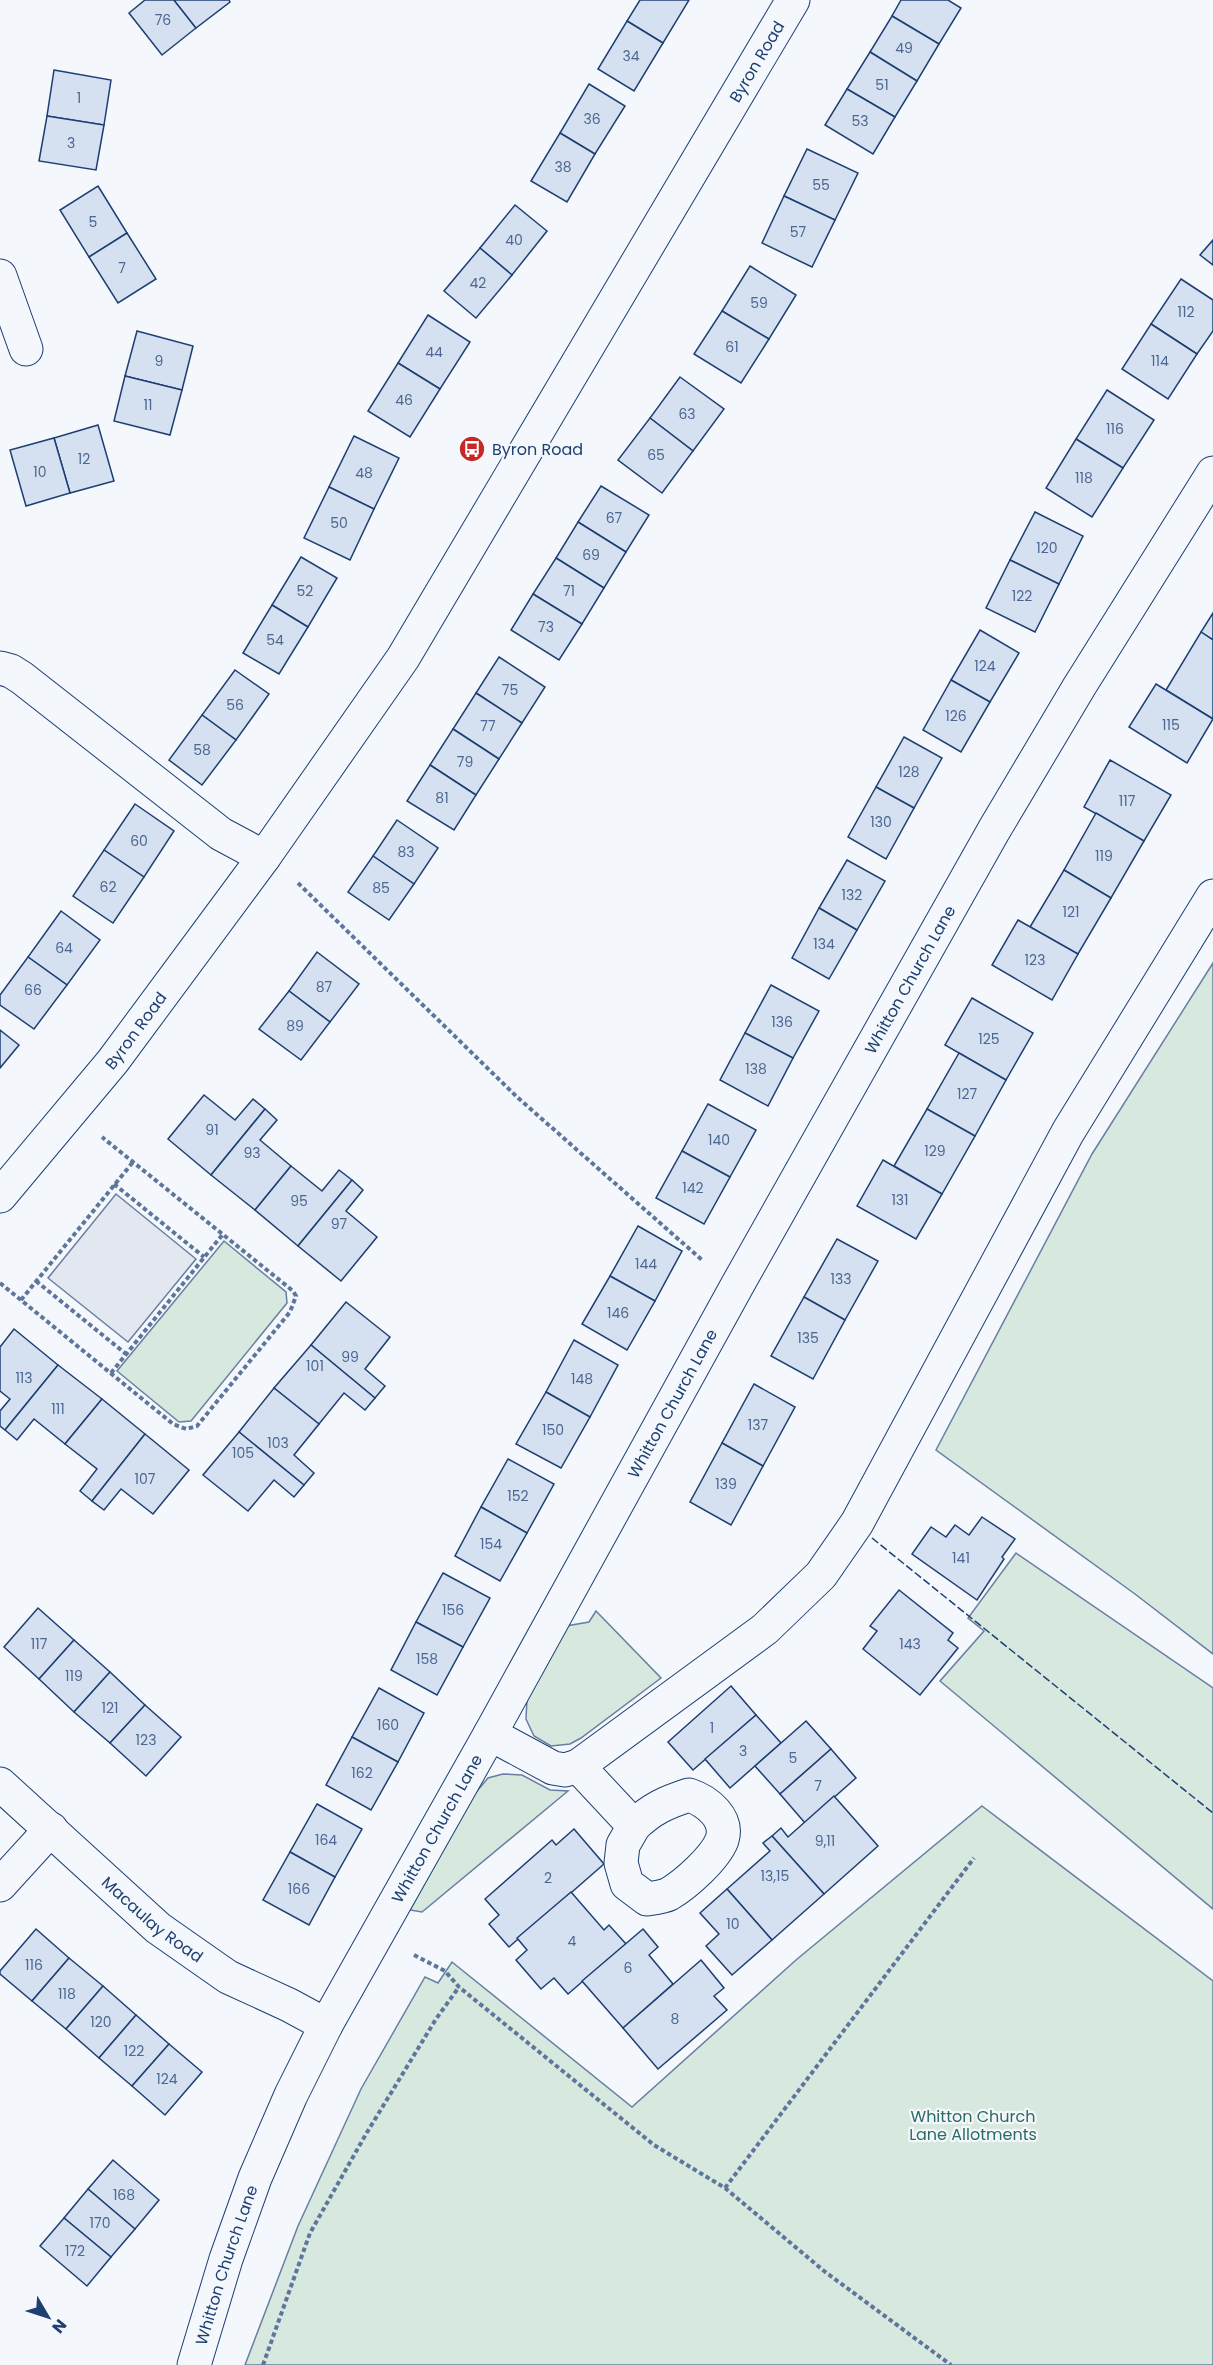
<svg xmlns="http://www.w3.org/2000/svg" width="1213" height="2365" viewBox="0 0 1213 2365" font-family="Poppins,sans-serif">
  <rect width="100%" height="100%" fill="#f4f7fb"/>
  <g fill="#d7e8df" stroke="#687fa3" stroke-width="1.5">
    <polygon points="1213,963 1213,1654 1135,1594 936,1450 1092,1154"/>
    <polygon points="224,1241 286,1292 287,1303 191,1421 179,1422 117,1371"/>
    <polygon points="1016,1553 1213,1688 1213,1909 940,1681 984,1631 968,1618"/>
    <polygon points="596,1611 661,1678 581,1738 570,1744 551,1746 534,1736 526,1719 527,1699 566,1626 589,1622"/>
    <polygon points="503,1774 522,1775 550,1790 568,1791 422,1912 410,1910 472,1797 488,1778"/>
    <polygon points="982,1806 1213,1981 1213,2365 245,2365 298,2226 361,2089 425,1977 438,1983 452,1962 632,2107 796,1960"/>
  </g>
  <polygon fill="#e3e8f0" stroke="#687fa3" stroke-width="1.5" points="116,1194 196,1259 128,1342 48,1278"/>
  <g fill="#d5e0f0" stroke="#1d3f73" stroke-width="1.5">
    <polygon points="145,0 174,0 196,28 162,55 129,13"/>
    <polygon points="174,0 229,0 230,2 196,28"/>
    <polygon points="640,0 689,0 663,43 627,21"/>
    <polygon points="901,0 948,0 961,8 939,44 892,16"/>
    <polygon points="892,16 939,44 917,81 870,52"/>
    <polygon points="627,21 663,43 634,91 598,69"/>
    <polygon points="870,52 917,81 895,117 847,89"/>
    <polygon points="54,70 111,80 104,125 47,116"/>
    <polygon points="589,84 625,106 595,154 560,133"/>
    <polygon points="847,89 895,117 873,154 825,125"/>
    <polygon points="47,116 104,125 96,170 39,161"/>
    <polygon points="560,133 595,154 567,202 531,181"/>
    <polygon points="807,149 858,173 835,220 784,196"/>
    <polygon points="98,186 127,233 89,257 60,210"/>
    <polygon points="784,196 835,220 812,267 762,243"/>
    <polygon points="515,205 547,231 512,275 480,248"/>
    <polygon points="127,233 156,279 118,303 89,257"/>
    <polygon points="1213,240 1213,265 1200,255"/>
    <polygon points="480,248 512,275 476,318 444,291"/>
    <polygon points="750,266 796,295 769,339 722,311"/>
    <polygon points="1181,279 1213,300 1213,331 1197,354 1151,324"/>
    <polygon points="722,311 769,339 741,383 694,354"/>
    <polygon points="428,315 470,342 440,389 398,363"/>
    <polygon points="1151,324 1197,354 1168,399 1122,369"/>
    <polygon points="137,331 193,346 182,390 125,376"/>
    <polygon points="398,363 440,389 410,437 368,411"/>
    <polygon points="125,376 182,390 170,435 114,421"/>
    <polygon points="680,377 724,409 693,451 650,418"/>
    <polygon points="1107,390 1154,420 1123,468 1076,439"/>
    <polygon points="650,418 693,451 662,493 618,460"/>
    <polygon points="98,425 114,481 70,493 54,438"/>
    <polygon points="354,436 399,458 374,509 329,487"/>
    <polygon points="54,438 70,493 26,506 10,450"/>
    <polygon points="1076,439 1123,468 1092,517 1046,488"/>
    <polygon points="601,486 649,515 626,552 578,522"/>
    <polygon points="329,487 374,509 350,560 304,538"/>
    <polygon points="1035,512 1083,536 1059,584 1010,560"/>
    <polygon points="578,522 626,552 604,588 556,558"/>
    <polygon points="301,557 337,578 308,627 272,605"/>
    <polygon points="556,558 604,588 582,624 533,594"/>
    <polygon points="1010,560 1059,584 1035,632 986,608"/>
    <polygon points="533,594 582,624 559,660 511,630"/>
    <polygon points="272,605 308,627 279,674 243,653"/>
    <polygon points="1213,613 1213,640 1201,632"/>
    <polygon points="980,630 1019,653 990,702 951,680"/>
    <polygon points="1201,632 1213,640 1213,719 1166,690"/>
    <polygon points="499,657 545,687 522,723 476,693"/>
    <polygon points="235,670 269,694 236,740 202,715"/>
    <polygon points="951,680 990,702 961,752 923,730"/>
    <polygon points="1156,684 1213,719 1187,763 1129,727"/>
    <polygon points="476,693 522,723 499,759 453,729"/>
    <polygon points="202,715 236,740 202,785 169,760"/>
    <polygon points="453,729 499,759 476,795 430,765"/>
    <polygon points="904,737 942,758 914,808 876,787"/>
    <polygon points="1110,760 1171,795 1144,841 1084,807"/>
    <polygon points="430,765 476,795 454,830 407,801"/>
    <polygon points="876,787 914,808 886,859 848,837"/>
    <polygon points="135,804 174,831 144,877 104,850"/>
    <polygon points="1096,813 1144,841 1111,898 1064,870"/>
    <polygon points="397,820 438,848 414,884 373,856"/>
    <polygon points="104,850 144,877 113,923 73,896"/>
    <polygon points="373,856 414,884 389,920 348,892"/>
    <polygon points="847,860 885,881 857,930 819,908"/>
    <polygon points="1064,870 1111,898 1078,954 1030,927"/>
    <polygon points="819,908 857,930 829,979 792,958"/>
    <polygon points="61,911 100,940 67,985 28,957"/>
    <polygon points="1018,920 1078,954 1052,1000 992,965"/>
    <polygon points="317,952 359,984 330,1022 289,991"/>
    <polygon points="28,957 67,985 34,1029 0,1005 0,995"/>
    <polygon points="771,985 819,1011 793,1058 745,1033"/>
    <polygon points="289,991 330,1022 301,1060 259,1029"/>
    <polygon points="972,998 1033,1033 1006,1080 945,1045"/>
    <polygon points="0,1030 19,1045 0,1068"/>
    <polygon points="745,1033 793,1058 768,1106 720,1080"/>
    <polygon points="959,1053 1006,1080 975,1136 927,1109"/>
    <polygon points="204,1095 235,1120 253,1099 265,1109 211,1175 168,1139"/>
    <polygon points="708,1104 756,1130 730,1177 682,1151"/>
    <polygon points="265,1109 277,1120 260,1140 291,1166 255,1210 211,1175"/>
    <polygon points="927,1109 975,1136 942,1194 894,1166"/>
    <polygon points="682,1151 730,1177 704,1224 656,1198"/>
    <polygon points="883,1160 942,1194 916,1239 857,1206"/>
    <polygon points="291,1166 322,1191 339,1170 352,1180 298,1246 255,1210"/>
    <polygon points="352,1180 363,1190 346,1211 377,1237 341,1281 298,1246"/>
    <polygon points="638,1226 682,1251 655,1301 610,1276"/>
    <polygon points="837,1239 878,1261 845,1320 804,1297"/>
    <polygon points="610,1276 655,1301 627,1350 582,1324"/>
    <polygon points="804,1297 845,1320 813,1379 771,1356"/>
    <polygon points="346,1302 390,1337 365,1369 385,1386 375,1398 311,1345"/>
    <polygon points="14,1329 58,1365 5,1430 0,1426 0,1411 10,1399 0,1391 0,1347"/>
    <polygon points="574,1340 618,1365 590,1417 546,1392"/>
    <polygon points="311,1345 375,1398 365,1410 344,1393 319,1424 274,1388"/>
    <polygon points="58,1365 102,1399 65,1444 34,1419 17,1440 5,1430"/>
    <polygon points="754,1384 795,1407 763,1466 722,1443"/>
    <polygon points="274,1388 319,1424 294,1455 314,1473 304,1485 239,1432"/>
    <polygon points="546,1392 590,1417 561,1468 516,1444"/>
    <polygon points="102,1399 145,1434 92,1501 80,1491 97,1469 65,1444"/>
    <polygon points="239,1432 304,1485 294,1497 274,1480 248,1511 203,1475"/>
    <polygon points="145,1434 189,1470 153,1514 121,1489 104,1510 92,1501"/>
    <polygon points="722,1443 763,1466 731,1525 690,1502"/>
    <polygon points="508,1459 554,1484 527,1533 481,1507"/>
    <polygon points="481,1507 527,1533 500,1581 455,1556"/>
    <polygon points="982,1517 1015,1539 1002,1557 1004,1559 977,1600 912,1554 931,1527 946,1537 955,1525 969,1535"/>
    <polygon points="443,1573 490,1598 463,1647 416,1622"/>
    <polygon points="899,1590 953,1633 948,1640 958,1648 920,1695 863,1649 877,1631 870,1626"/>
    <polygon points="38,1608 74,1640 39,1679 4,1647"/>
    <polygon points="416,1622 463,1647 437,1695 391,1670"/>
    <polygon points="74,1640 110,1672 74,1712 39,1679"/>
    <polygon points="110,1672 145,1705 110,1743 74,1712"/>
    <polygon points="731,1686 756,1715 693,1770 668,1742"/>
    <polygon points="379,1688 424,1713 398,1762 352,1737"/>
    <polygon points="145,1705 181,1737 146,1776 110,1743"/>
    <polygon points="756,1715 781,1743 730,1788 705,1759"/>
    <polygon points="806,1721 831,1749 780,1794 755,1766"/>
    <polygon points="352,1737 398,1762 371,1810 326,1785"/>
    <polygon points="831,1749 856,1778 805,1823 780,1794"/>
    <polygon points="834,1796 878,1846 824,1894 772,1836 781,1828 788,1837"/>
    <polygon points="317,1804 362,1829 335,1877 290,1852"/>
    <polygon points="574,1829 604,1864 509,1947 489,1924 499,1915 485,1899 552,1840 556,1845"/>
    <polygon points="772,1836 824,1894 772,1940 727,1889 770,1851 763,1843"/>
    <polygon points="290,1852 335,1877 309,1925 263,1900"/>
    <polygon points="727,1889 772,1940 732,1975 706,1946 719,1934 700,1913"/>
    <polygon points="571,1892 604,1930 609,1925 626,1944 568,1994 554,1978 541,1989 516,1960 527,1950 517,1938"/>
    <polygon points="36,1929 69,1958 32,2001 0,1974 0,1971"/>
    <polygon points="643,1929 658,1947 649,1955 673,1984 623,2028 582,1981"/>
    <polygon points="69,1958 103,1986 66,2029 32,2001"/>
    <polygon points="701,1960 724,1988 714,1996 727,2010 658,2069 623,2028"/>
    <polygon points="103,1986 136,2015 99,2058 66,2029"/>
    <polygon points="136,2015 169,2044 132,2086 99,2058"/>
    <polygon points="169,2044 202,2072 165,2115 132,2086"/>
    <polygon points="113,2160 159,2200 135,2229 88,2189"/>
    <polygon points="88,2189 135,2229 111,2257 64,2218"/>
    <polygon points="64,2218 111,2257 87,2286 40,2246"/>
  </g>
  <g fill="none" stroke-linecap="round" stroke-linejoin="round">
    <g stroke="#1d3f73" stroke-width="35">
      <g id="minor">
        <polyline points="0,276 26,349"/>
        <polyline points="0,668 11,671 22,678 221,834 264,857"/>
        <path id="s1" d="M 0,1196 L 113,1061 L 264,857 L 403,658 L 793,0"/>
        <polyline points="490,1734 553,1768 565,1770 578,1766 765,1629 821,1575 857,1523 1068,1132 1213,896"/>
        <path d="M 578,1766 L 634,1826 L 623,1845 L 621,1863 L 627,1884 L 647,1899 C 654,1898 663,1897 669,1894 C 686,1884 715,1858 722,1840 C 729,1818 707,1801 689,1795 C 667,1802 651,1809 634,1826"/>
        <path id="s2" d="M 0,1784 L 158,1928 L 228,1977 L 289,2005 L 326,2025"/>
        <polyline points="0,1885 51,1829"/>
        <path id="s3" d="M 194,2365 L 226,2259 L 255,2178 L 291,2095 L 326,2025 L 490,1734 L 738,1284 L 994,830 L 1079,687 L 1213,473"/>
      </g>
    </g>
    <g stroke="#5e769c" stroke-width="4" stroke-dasharray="4.5 3" stroke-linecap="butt">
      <polyline points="298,883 517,1097 702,1260"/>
      <polyline points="114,1184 204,1257"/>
      <polyline points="36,1281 126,1354"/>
      <polyline points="0,1283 173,1424 186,1429 197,1426 290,1312 296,1296 293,1291 102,1137"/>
      <polyline points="21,1300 133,1162"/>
      <polyline points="111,1373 223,1234"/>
      <polyline points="414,1955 445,1971 459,1987 654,2145 725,2188 824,2271 951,2365"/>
      <polyline points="725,2188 974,1858"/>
      <polyline points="263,2365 310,2233 366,2134 436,2019 459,1987"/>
    </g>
    <use href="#minor" stroke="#f4f7fb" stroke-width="33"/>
    <polyline stroke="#1d3f73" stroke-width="1.5" stroke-dasharray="8 3" stroke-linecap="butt" points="872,1538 1213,1813"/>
  </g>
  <defs>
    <g id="bus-disc" transform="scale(1.35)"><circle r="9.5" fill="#c62828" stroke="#f4f7fb"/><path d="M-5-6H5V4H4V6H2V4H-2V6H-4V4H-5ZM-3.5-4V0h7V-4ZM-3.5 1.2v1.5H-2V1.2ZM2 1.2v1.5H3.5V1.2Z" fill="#fff"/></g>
  </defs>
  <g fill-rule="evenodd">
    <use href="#bus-disc" x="472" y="449"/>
  </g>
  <g text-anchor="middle" stroke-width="4.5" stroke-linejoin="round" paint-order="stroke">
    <g font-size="14" fill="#4b6792">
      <text x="163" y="25">76</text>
      <text x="904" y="53">49</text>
      <text x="631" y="61">34</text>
      <text x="882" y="90">51</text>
      <text x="79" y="103">1</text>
      <text x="592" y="124">36</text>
      <text x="860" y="126">53</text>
      <text x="71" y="148">3</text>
      <text x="563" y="172">38</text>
      <text x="821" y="190">55</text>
      <text x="93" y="227">5</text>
      <text x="798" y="237">57</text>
      <text x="514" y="245">40</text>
      <text x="122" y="273">7</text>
      <text x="478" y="288">42</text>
      <text x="759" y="308">59</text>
      <text x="1186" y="317">112</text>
      <text x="732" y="352">61</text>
      <text x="434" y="357">44</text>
      <text x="159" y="366">9</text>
      <text x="1160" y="366">114</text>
      <text x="404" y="405">46</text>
      <text x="148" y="410">11</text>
      <text x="687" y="419">63</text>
      <text x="1115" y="434">116</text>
      <text x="656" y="460">65</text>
      <text x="84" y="464">12</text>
      <text x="40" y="477">10</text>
      <text x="364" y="478">48</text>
      <text x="1084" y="483">118</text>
      <text x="614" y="523">67</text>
      <text x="339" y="528">50</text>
      <text x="1047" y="553">120</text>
      <text x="591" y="560">69</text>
      <text x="305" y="596">52</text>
      <text x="569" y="596">71</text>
      <text x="1022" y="601">122</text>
      <text x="546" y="632">73</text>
      <text x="275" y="645">54</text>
      <text x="985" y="671">124</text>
      <text x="510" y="695">75</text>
      <text x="235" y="710">56</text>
      <text x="956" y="721">126</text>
      <text x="1171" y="730">115</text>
      <text x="488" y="731">77</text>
      <text x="202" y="755">58</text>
      <text x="465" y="767">79</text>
      <text x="909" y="777">128</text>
      <text x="442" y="803">81</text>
      <text x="1127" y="806">117</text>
      <text x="881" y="827">130</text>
      <text x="139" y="846">60</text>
      <text x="406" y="857">83</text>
      <text x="1104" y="861">119</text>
      <text x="108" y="892">62</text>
      <text x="381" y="893">85</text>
      <text x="852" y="900">132</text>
      <text x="1071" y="917">121</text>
      <text x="824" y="949">134</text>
      <text x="64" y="953">64</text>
      <text x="1035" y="965">123</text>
      <text x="324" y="992">87</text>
      <text x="33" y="995">66</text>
      <text x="782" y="1027">136</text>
      <text x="295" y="1031">89</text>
      <text x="989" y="1044">125</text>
      <text x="756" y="1074">138</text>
      <text x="967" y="1099">127</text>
      <text x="212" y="1135">91</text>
      <text x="719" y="1145">140</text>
      <text x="935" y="1156">129</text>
      <text x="252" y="1158">93</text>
      <text x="693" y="1193">142</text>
      <text x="900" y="1205">131</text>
      <text x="299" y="1206">95</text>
      <text x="339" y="1229">97</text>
      <text x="646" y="1269">144</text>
      <text x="841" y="1284">133</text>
      <text x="618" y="1318">146</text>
      <text x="808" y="1343">135</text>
      <text x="350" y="1362">99</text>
      <text x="315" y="1371">101</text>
      <text x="24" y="1383">113</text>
      <text x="582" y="1384">148</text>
      <text x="58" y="1414">111</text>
      <text x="758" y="1430">137</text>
      <text x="553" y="1435">150</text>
      <text x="278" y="1448">103</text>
      <text x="243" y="1458">105</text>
      <text x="145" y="1484">107</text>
      <text x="726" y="1489">139</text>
      <text x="518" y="1501">152</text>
      <text x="491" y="1549">154</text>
      <text x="961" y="1563">141</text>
      <text x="453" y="1615">156</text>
      <text x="39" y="1649">117</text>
      <text x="910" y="1649">143</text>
      <text x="427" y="1664">158</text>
      <text x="74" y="1681">119</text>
      <text x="110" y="1713">121</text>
      <text x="388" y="1730">160</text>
      <text x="712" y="1733">1</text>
      <text x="146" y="1745">123</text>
      <text x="743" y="1756">3</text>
      <text x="793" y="1763">5</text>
      <text x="362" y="1778">162</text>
      <text x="818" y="1791">7</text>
      <text x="326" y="1845">164</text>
      <text x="825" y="1846">9,11</text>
      <text x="775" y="1881">13,15</text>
      <text x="548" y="1883">2</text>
      <text x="299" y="1894">166</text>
      <text x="733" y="1929">10</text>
      <text x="572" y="1946">4</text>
      <text x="34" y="1970">116</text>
      <text x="628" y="1973">6</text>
      <text x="67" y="1999">118</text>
      <text x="675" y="2024">8</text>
      <text x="101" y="2027">120</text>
      <text x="134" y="2056">122</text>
      <text x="167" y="2084">124</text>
      <text x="124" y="2200">168</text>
      <text x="100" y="2228">170</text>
      <text x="75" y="2256">172</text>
    </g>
    <g font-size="16" fill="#1d3f73" stroke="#f4f7fb">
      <text dy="6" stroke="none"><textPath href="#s1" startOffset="1366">Byron Road</textPath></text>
      <text dy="6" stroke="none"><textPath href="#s3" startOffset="1563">Whitton Church Lane</textPath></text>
      <text dy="6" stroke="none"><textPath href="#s1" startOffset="214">Byron Road</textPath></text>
      <text dy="6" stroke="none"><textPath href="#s3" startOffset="1077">Whitton Church Lane</textPath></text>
      <text dy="6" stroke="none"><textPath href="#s3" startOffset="591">Whitton Church Lane</textPath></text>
      <text dy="6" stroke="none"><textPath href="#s2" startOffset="204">Macaulay Road</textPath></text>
      <text dy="6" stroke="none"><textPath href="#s3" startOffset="105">Whitton Church Lane</textPath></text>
    </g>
    <g font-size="16" fill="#1d3f73" stroke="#f4f7fb" text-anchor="start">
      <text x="492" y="455">Byron Road</text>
    </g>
    <g font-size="16" fill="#2c6c60" stroke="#f4f7fb">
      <text x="973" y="2122">Whitton Church<tspan x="973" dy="18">Lane Allotments</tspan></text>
    </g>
  </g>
  <g transform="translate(48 2317) rotate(129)" stroke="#f4f7fb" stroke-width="4.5" paint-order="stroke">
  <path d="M0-4.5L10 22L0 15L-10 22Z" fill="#1d3f73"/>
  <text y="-9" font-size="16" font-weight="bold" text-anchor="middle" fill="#1d3f73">N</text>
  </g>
</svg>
